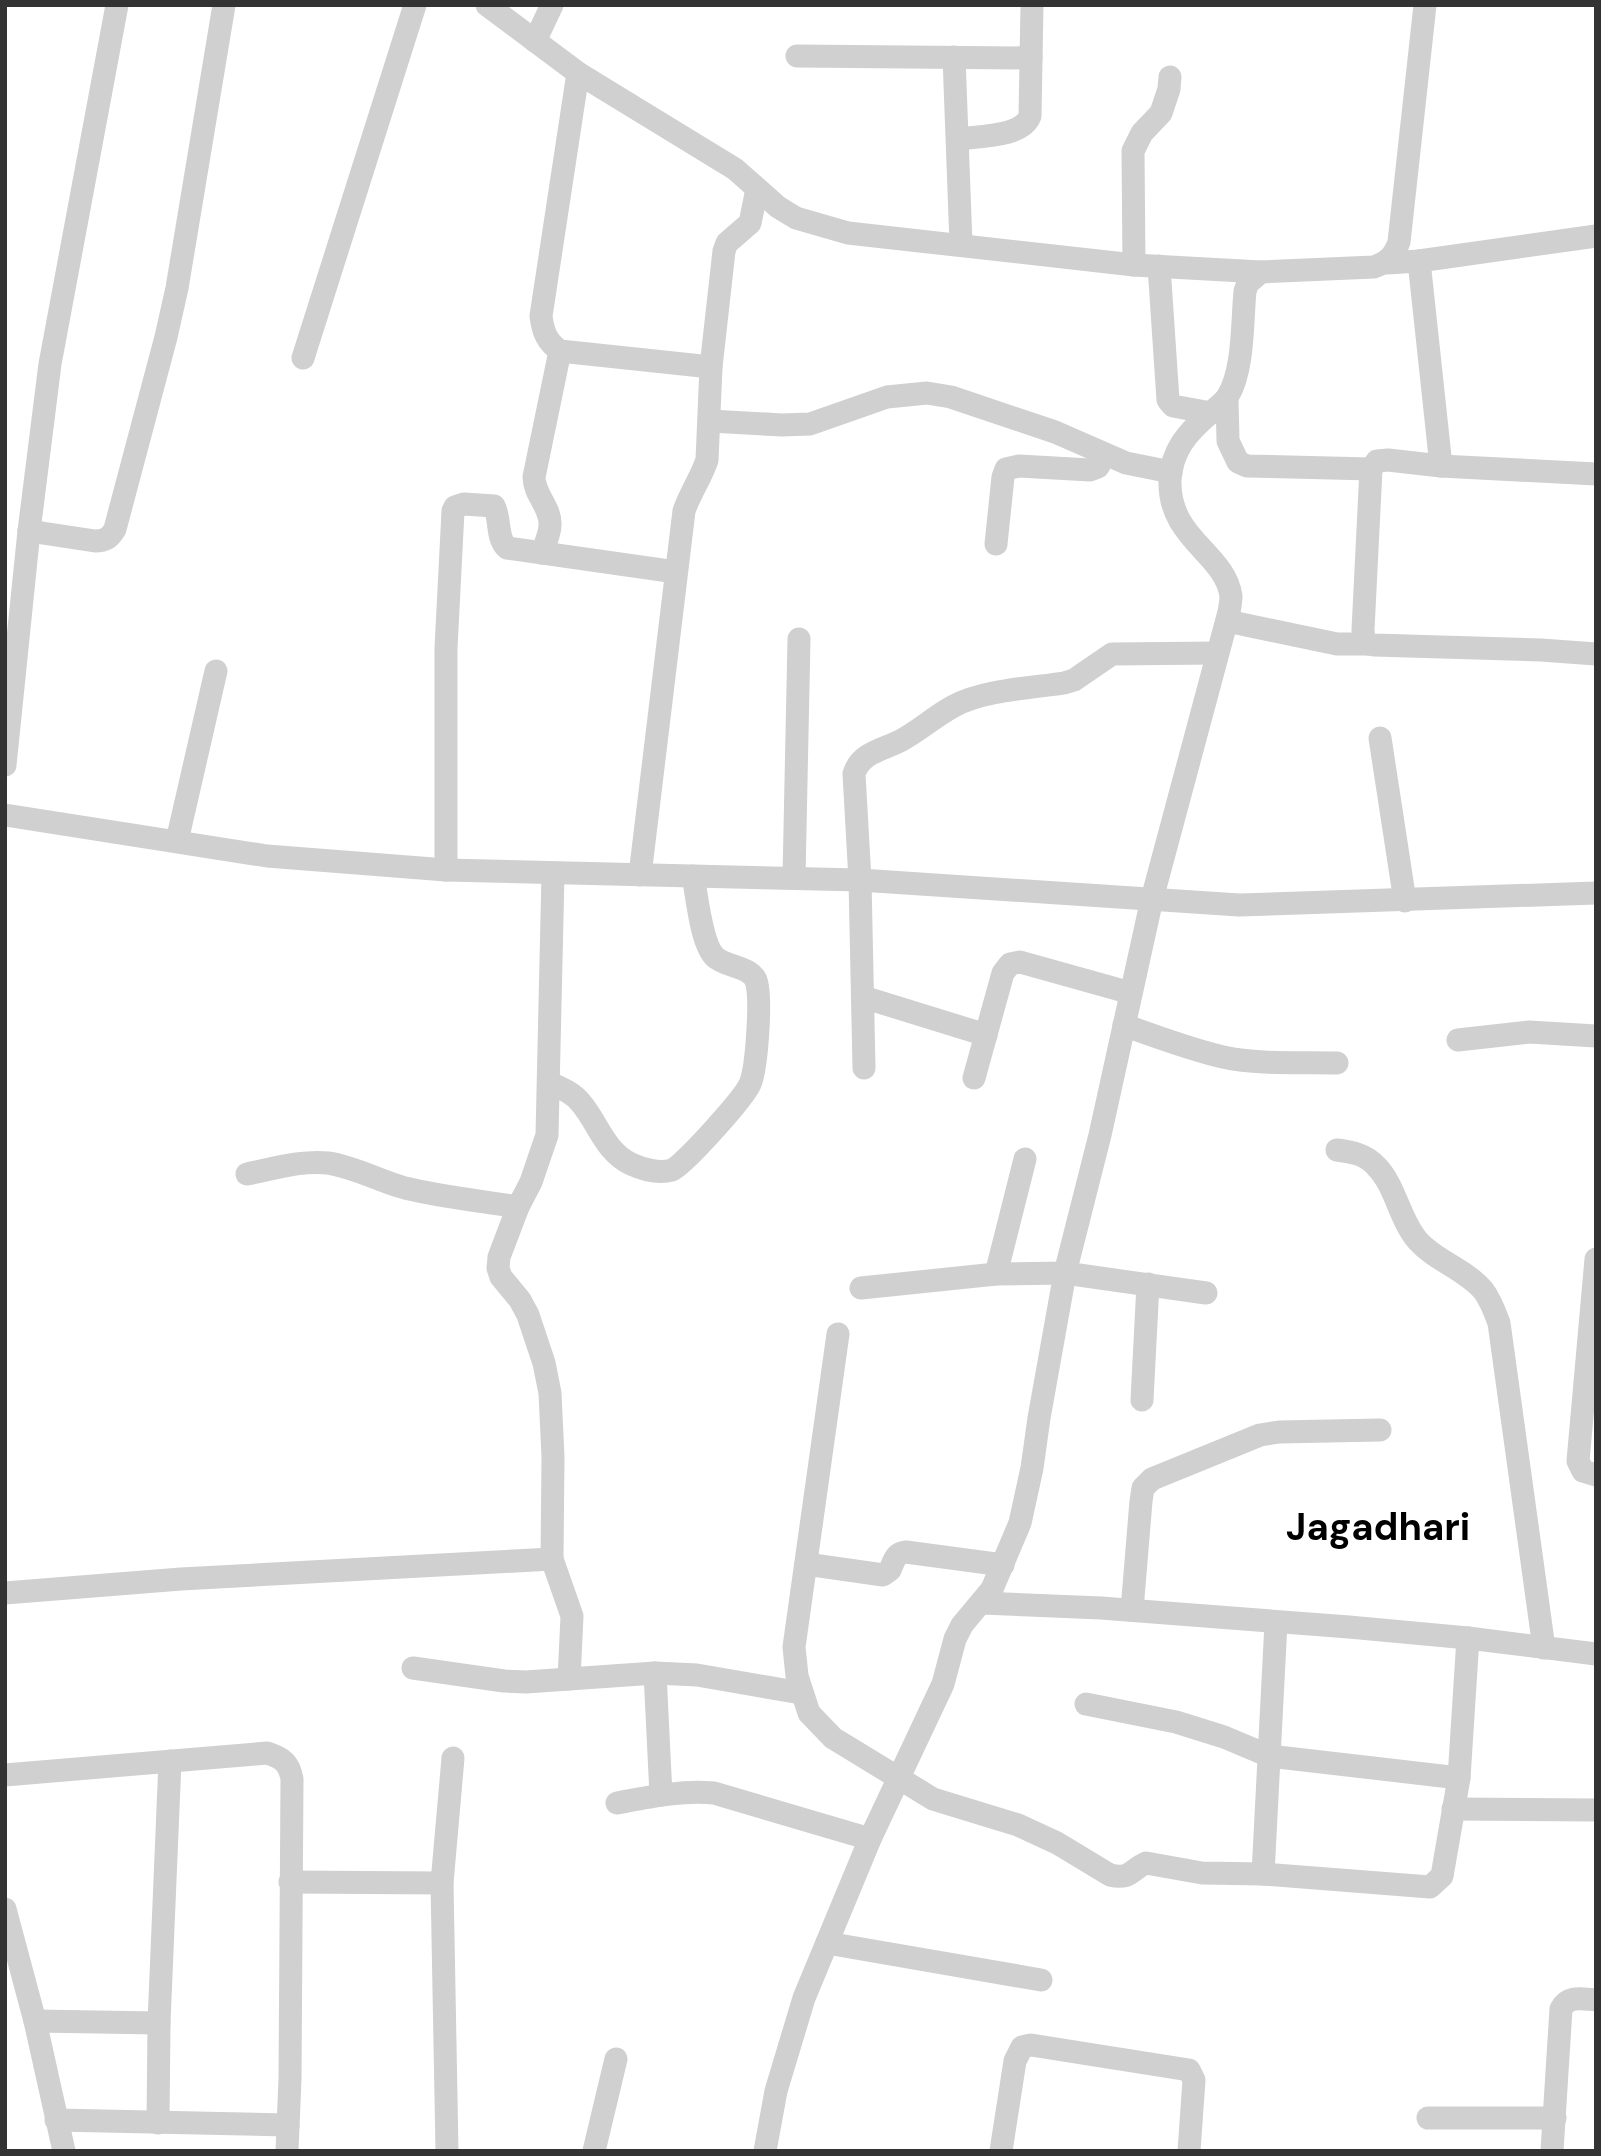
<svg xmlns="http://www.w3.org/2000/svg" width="1601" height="2156" viewBox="0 0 1601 2156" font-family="'DM Sans',sans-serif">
  <rect width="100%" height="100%" fill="#fff"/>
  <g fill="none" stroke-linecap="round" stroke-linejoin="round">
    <g stroke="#d0d0d0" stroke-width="23">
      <path d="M 487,5 L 578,73 L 735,169 L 778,207 L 796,218 L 848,233 L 1134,265 L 1261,272 L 1374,267 C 1388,262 1394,256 1399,242 L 1425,5"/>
      <polyline points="535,41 552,5"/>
      <polyline points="797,56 1031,58"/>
      <polyline points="954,57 961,244"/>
      <path d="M 578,73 L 541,316 C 543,332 547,342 560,351 L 711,367"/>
      <path d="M 959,139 C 980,136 1022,137 1030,116 L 1032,5"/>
      <polyline points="1419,261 1441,466"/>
      <polyline points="1387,263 1419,261 1596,236"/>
      <polyline points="1134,265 1133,151 1142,133 1161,113 1169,89 1170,77"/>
      <polyline points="1159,266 1168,400 1173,406 1211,413"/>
      <polyline points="303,358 415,5"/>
      <polyline points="1227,399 1228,441 1238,462 1247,466 1371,469"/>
      <polyline points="710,421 782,425 810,424 887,397 927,393 951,397 1055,432 1126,463 1171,472"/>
      <polyline points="1596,474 1441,466 1388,460 1377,461 1371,469 1363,630 1364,639 1368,644 1374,645 1541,650 1596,654"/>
      <path d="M 29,531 L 95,541 C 105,541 110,538 115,529 L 166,337 L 177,288 L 224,5"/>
      <polyline points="996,544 1003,477 1006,469 1019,466 1090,470 1098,467 1105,455"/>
      <path d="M 542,553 C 545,544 550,534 550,525 C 551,507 534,495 534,477 L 560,351"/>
      <polyline points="1227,621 1337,644 1368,644"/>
      <polyline points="1380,738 1405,901"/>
      <polyline points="5,765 29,531 50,364 117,5"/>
      <polyline points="5,815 267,856 446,870 860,880 1239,905 1596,893"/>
      <polyline points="177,841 216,671"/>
      <path d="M 446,870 L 446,648 L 453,511 L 455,507 L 464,504 L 494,506 C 501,519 496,538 507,548 L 676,572"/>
      <polyline points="553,874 547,1135 531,1182 518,1207 499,1257 498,1268 501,1277 520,1300 528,1315 544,1363 550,1393 553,1457 552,1559 572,1616 569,1679"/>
      <path d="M 640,875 L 684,511 C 690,493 701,478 707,460 L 711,367 L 724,251 L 727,243 L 750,223 L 757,189"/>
      <polyline points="794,877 799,639"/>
      <polyline points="863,997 986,1035"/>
      <path d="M 1124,1025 C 1157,1037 1189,1049 1223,1057 C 1260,1065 1299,1062 1337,1063"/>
      <polyline points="1458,1040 1529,1032 1596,1036"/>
      <path d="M 864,1068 L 860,880 L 854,774 C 860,753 882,750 900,741 C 919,731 935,716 954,706 C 983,690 1031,688 1064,683 L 1074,680 L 1112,654 L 1217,653"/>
      <polyline points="974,1078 1003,973 1010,964 1020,962 1131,993"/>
      <path d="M 550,1083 C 561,1088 573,1093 581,1103 C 598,1123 605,1152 631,1164 C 642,1169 659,1174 672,1170 C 684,1165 744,1098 750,1084 C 757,1068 761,1002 757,984 C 754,966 727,968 715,957 C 701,944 697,895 693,876"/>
      <path d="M 1337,1150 C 1352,1152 1365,1154 1376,1166 C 1396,1186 1399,1219 1418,1241 C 1436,1261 1465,1269 1483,1290 C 1490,1299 1495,1312 1499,1323 L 1544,1648"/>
      <path d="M 247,1174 C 273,1169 301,1160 328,1163 C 355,1167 379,1181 405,1188 C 442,1197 481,1201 518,1207"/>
      <polyline points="1596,1259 1578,1461 1583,1471 1596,1475"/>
      <polyline points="996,1274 1025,1159"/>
      <polyline points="861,1288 996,1274 1065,1273 1206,1293"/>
      <path d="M 838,1334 L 794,1647 L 797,1676 L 809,1713 L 833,1738 L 933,1799 L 1018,1825 L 1057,1843 L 1110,1875 C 1131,1880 1130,1870 1146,1863 L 1202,1873 L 1263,1874 L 1430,1887 L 1442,1876 L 1459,1778 L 1468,1638"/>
      <polyline points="1142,1400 1148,1284"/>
      <path d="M 806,1564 L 883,1575 L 890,1570 C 894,1561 895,1553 906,1552 L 1003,1565"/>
      <polyline points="5,1593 181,1579 552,1559"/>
      <polyline points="982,1603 1101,1608 1349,1627 1468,1638 1596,1654"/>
      <polyline points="1132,1610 1141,1501 1143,1488 1152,1479 1260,1435 1279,1432 1380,1430"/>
      <polyline points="413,1668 504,1681 526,1682 655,1673 697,1675 801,1693"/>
      <polyline points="655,1673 661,1795"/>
      <polyline points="1086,1704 1176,1722 1224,1737 1269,1756 1459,1778"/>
      <path d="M 5,1775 L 267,1753 C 283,1758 289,1763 292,1779 L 290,2079 L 287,2151"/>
      <path d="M 617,1803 C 649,1797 681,1790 714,1793 L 870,1839"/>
      <polyline points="1453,1809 1596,1810"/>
      <polyline points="1263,1874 1276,1623"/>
      <polyline points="290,1882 442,1883"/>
      <polyline points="5,1909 35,2021 64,2151"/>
      <polyline points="827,1943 1041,1980"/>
      <polyline points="35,2021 159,2023"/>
      <polyline points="1428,2118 1555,2118"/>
      <polyline points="56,2120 288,2125"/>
      <polyline points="158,2123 159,2023 170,1761"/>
      <polyline points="447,2151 442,1883 453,1758"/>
      <polyline points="594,2151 616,2059"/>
      <path d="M 765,2151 L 776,2091 L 804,1998 L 870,1839 L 943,1684 L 955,1639 L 962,1625 L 992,1589 L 1020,1523 L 1032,1468 L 1039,1418 L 1065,1273 L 1100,1135 L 1152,899 L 1229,612 C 1230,607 1231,601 1231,596 C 1225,553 1168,539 1170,480 C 1172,450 1187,433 1209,414 C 1216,408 1224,403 1228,396 C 1244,369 1242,322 1245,291 L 1248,283 L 1261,272"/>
      <polyline points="1001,2151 1015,2061 1022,2047 1031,2045 1189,2070 1194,2080 1189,2151"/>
      <path d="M 1552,2151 L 1561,2009 C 1568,1995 1582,1999 1596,2000"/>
    </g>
  </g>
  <g text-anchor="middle" stroke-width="7" stroke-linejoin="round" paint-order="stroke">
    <g font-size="38" font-weight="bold" fill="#000" stroke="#fff">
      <text x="1378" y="1540">Jagadhari</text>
    </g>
  </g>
  <rect width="1601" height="2156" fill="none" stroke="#333333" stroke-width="14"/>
</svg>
